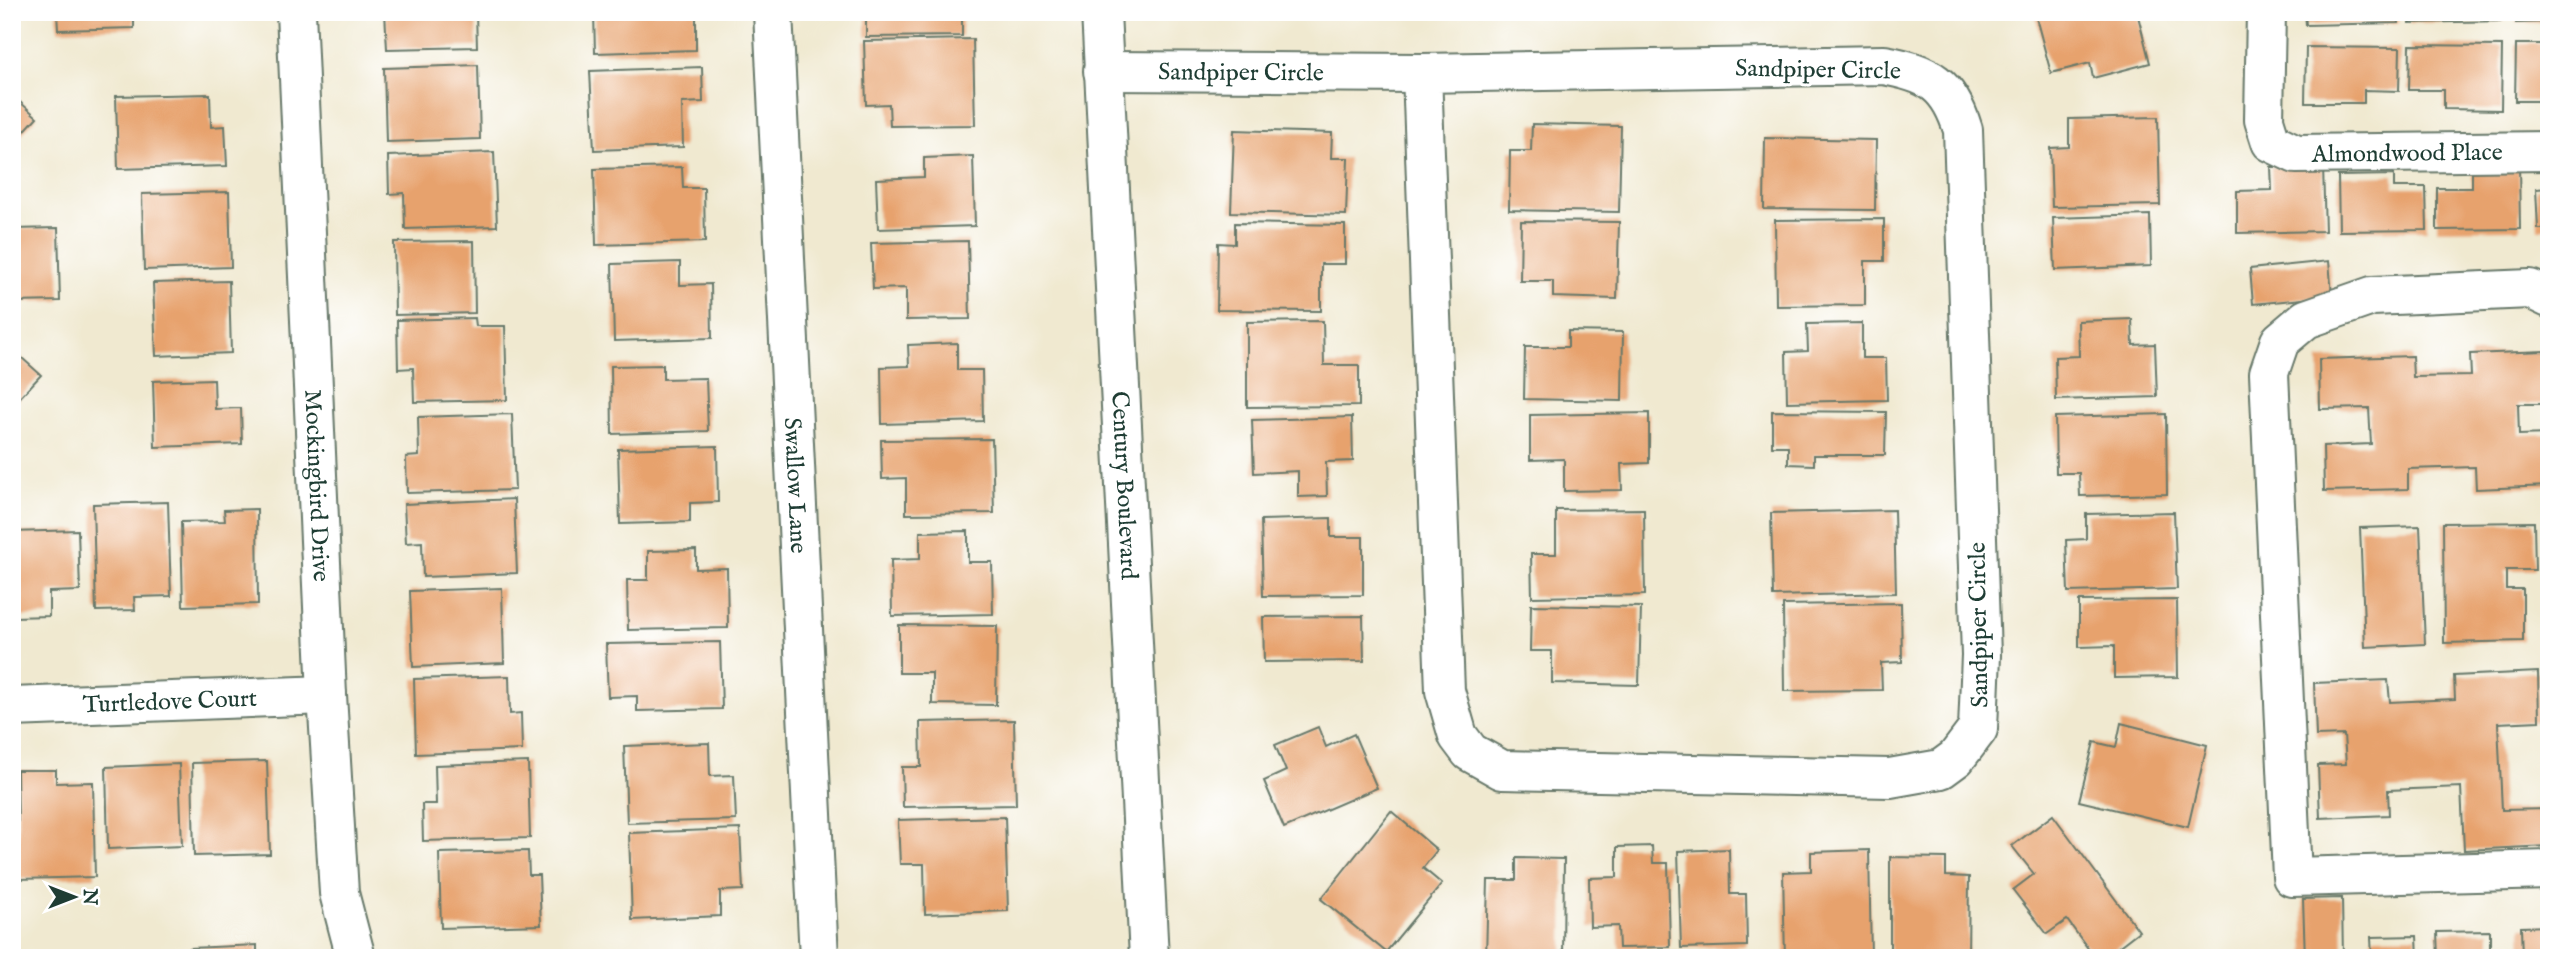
<svg xmlns="http://www.w3.org/2000/svg" width="2561" height="970" viewBox="0 0 2561 970" font-family="'IM FELL English',serif">
  <rect width="100%" height="100%" fill="#fff"/>
  <filter id="ink" filterUnits="userSpaceOnUse"><feTurbulence type="fractalNoise" baseFrequency=".0143" numOctaves="2"/><feDisplacementMap in="SourceGraphic" scale="14" xChannelSelector="R" yChannelSelector="G"/><feConvolveMatrix kernelMatrix="1 2 1 2 8 2 1 2 1" color-interpolation-filters="sRGB"/></filter>
  <filter id="wash" filterUnits="userSpaceOnUse"><feTurbulence type="fractalNoise" baseFrequency=".00686" numOctaves="4" result="noise"/><feDisplacementMap in="SourceGraphic" scale="28" xChannelSelector="R" yChannelSelector="G"/><feGaussianBlur stdDeviation="1.57" result="paint"/><feColorMatrix in="noise" values="0 0 0 0 0 0 0 0 0 0 0 0 0 0 0 0 0 1.4 0 .05"/><feComposite in="paint" operator="in"/></filter>
  <g filter="url(#wash)">
    <rect width="100%" height="100%" fill="#f0e9d0"/>
    <g id="blocks">
      <g fill="#e7a26d">
        <polygon points="57,12 134,12 134,28 58,30"/>
        <polygon points="144,12 219,12 219,16 144,17"/>
        <polygon points="385,12 476,12 477,47 387,49"/>
        <polygon points="594,12 696,12 696,50 595,53"/>
        <polygon points="866,12 962,12 962,36 866,37"/>
        <polygon points="2042,12 2137,12 2150,63 2093,78 2090,63 2051,73 2035,14"/>
        <polygon points="2305,12 2398,12 2399,23 2306,25"/>
        <polygon points="2409,12 2504,12 2504,21 2409,23"/>
        <polygon points="2516,12 2549,12 2549,22 2516,23"/>
        <polygon points="973,39 975,125 890,126 889,104 866,105 864,41"/>
        <polygon points="2516,44 2549,44 2549,101 2515,101"/>
        <polygon points="2410,45 2502,46 2501,110 2444,109 2444,90 2409,90"/>
        <polygon points="2306,47 2400,48 2399,91 2364,90 2364,103 2305,103"/>
        <polygon points="478,65 480,139 386,142 384,68"/>
        <polygon points="702,67 703,102 682,103 683,147 594,150 590,71"/>
        <polygon points="210,94 211,127 225,126 227,166 118,169 116,96"/>
        <polygon points="12,95 37,117 12,145"/>
        <polygon points="2158,117 2160,205 2052,207 2050,148 2069,147 2069,119"/>
        <polygon points="1532,124 1621,126 1619,212 1509,210 1510,151 1531,151"/>
        <polygon points="1234,130 1332,133 1331,158 1348,158 1346,215 1231,212"/>
        <polygon points="1765,138 1876,140 1875,210 1764,209"/>
        <polygon points="494,152 497,226 405,229 404,193 389,194 388,156"/>
        <polygon points="973,156 975,226 878,229 876,179 924,177 924,158"/>
        <polygon points="2519,164 2520,229 2437,230 2437,188 2472,188 2472,165"/>
        <polygon points="682,167 683,188 704,188 705,242 596,245 594,169"/>
        <polygon points="2271,167 2323,167 2325,231 2237,233 2237,191 2272,190"/>
        <polygon points="2394,175 2394,187 2426,187 2427,230 2339,231 2338,176"/>
        <polygon points="2549,188 2549,229 2538,229 2536,189"/>
        <polygon points="229,192 231,267 144,270 142,194"/>
        <polygon points="2150,215 2151,266 2055,270 2053,218"/>
        <polygon points="1884,219 1884,261 1865,261 1865,305 1776,306 1775,220"/>
        <polygon points="1521,221 1619,222 1617,299 1553,297 1553,281 1520,281"/>
        <polygon points="1235,223 1345,225 1345,264 1321,264 1321,311 1217,310 1218,243 1235,244"/>
        <polygon points="58,228 60,301 12,302 12,229"/>
        <polygon points="474,241 475,313 395,315 394,242"/>
        <polygon points="968,241 970,319 906,320 906,288 873,289 871,243"/>
        <polygon points="2329,261 2332,296 2253,304 2250,269"/>
        <polygon points="680,262 680,285 711,284 712,338 614,341 612,264"/>
        <polygon points="229,281 231,353 156,356 153,283"/>
        <polygon points="475,318 476,326 505,326 507,400 414,402 413,368 398,369 397,320"/>
        <polygon points="2132,319 2133,345 2155,344 2157,397 2056,400 2055,357 2079,356 2078,321"/>
        <polygon points="1323,321 1324,365 1359,365 1359,406 1247,407 1247,322"/>
        <polygon points="1862,323 1862,358 1886,358 1887,400 1787,402 1786,352 1808,351 1807,324"/>
        <polygon points="1568,331 1623,332 1622,401 1524,399 1525,347 1568,347"/>
        <polygon points="957,343 957,370 982,370 983,421 882,424 881,367 909,366 908,345"/>
        <polygon points="12,349 41,375 12,406"/>
        <polygon points="2545,351 2546,404 2518,404 2519,435 2548,434 2549,486 2476,489 2475,467 2408,469 2408,489 2324,491 2323,446 2371,444 2369,408 2320,409 2319,359 2412,356 2413,377 2471,376 2470,354"/>
        <polygon points="663,365 663,379 706,378 708,431 612,434 611,366"/>
        <polygon points="214,379 215,409 241,408 242,444 155,447 153,381"/>
        <polygon points="1772,411 1886,412 1885,455 1814,455 1814,465 1788,464 1788,446 1772,446"/>
        <polygon points="1649,413 1649,463 1621,464 1622,490 1564,491 1564,459 1530,460 1530,415"/>
        <polygon points="512,414 515,490 407,493 406,457 419,456 418,417"/>
        <polygon points="2166,414 2167,494 2080,496 2079,473 2056,473 2055,417"/>
        <polygon points="1352,417 1353,461 1326,462 1327,496 1298,497 1298,471 1254,473 1252,420"/>
        <polygon points="992,439 994,513 906,514 906,478 882,479 881,440"/>
        <polygon points="717,446 718,502 690,503 690,522 620,524 618,449"/>
        <polygon points="514,499 517,573 423,577 422,542 406,543 404,504"/>
        <polygon points="168,502 171,596 134,597 135,610 96,611 93,504"/>
        <polygon points="257,509 258,604 183,606 181,522 225,521 224,510"/>
        <polygon points="1644,509 1645,595 1532,597 1531,554 1556,554 1556,510"/>
        <polygon points="1894,510 1896,593 1773,596 1771,513"/>
        <polygon points="2174,512 2177,589 2068,592 2066,540 2086,539 2086,514"/>
        <polygon points="1331,518 1331,537 1363,537 1363,595 1263,596 1261,520"/>
        <polygon points="2534,522 2535,570 2506,570 2506,589 2523,589 2523,641 2444,643 2443,523"/>
        <polygon points="2420,526 2425,644 2365,647 2360,528"/>
        <polygon points="78,530 80,591 49,592 49,616 14,617 12,532"/>
        <polygon points="968,531 968,562 992,562 993,614 892,616 891,560 920,559 920,532"/>
        <polygon points="696,550 696,569 727,568 728,628 628,630 627,580 648,580 648,551"/>
        <polygon points="502,588 504,663 413,667 410,591"/>
        <polygon points="2177,600 2178,677 2114,678 2114,646 2079,647 2079,601"/>
        <polygon points="1901,603 1902,662 1881,663 1882,690 1784,691 1783,605"/>
        <polygon points="1531,605 1641,607 1639,685 1552,683 1552,651 1530,651"/>
        <polygon points="1363,616 1364,661 1264,662 1263,617"/>
        <polygon points="899,625 997,626 996,705 932,704 932,673 899,673"/>
        <polygon points="720,642 722,709 637,711 637,696 608,697 606,644"/>
        <polygon points="2538,672 2539,721 2498,723 2502,810 2549,809 2549,846 2464,850 2461,787 2388,790 2389,815 2320,818 2318,765 2346,764 2344,735 2316,736 2314,683 2388,680 2390,702 2455,699 2454,676"/>
        <polygon points="509,676 510,714 521,713 522,750 416,754 414,679"/>
        <polygon points="1014,720 1016,805 903,807 902,767 921,767 920,722"/>
        <polygon points="2121,723 2207,745 2188,827 2079,801 2094,742 2116,747"/>
        <polygon points="1318,727 1326,747 1354,734 1377,788 1284,828 1264,781 1286,771 1275,745"/>
        <polygon points="709,743 710,776 734,775 736,820 627,823 624,746"/>
        <polygon points="267,761 270,854 194,856 192,763"/>
        <polygon points="528,762 530,838 423,841 422,804 436,804 435,765"/>
        <polygon points="179,764 182,846 108,849 106,767"/>
        <polygon points="17,770 56,770 56,783 93,782 95,877 19,879"/>
        <polygon points="1391,811 1437,850 1423,868 1442,884 1386,952 1321,899"/>
        <polygon points="2053,815 2139,931 2104,958 2095,958 2067,920 2047,934 2013,890 2034,874 2012,846"/>
        <polygon points="1005,817 1008,911 925,914 924,864 900,864 898,820"/>
        <polygon points="740,829 743,890 720,891 720,916 632,920 629,833"/>
        <polygon points="1652,846 1653,863 1668,863 1670,947 1619,948 1618,926 1590,927 1589,878 1617,877 1617,847"/>
        <polygon points="1729,849 1730,894 1746,894 1747,946 1681,948 1678,851"/>
        <polygon points="1869,850 1871,958 1785,958 1783,872 1811,871 1811,852"/>
        <polygon points="528,851 529,875 539,875 541,925 441,928 439,853"/>
        <polygon points="1890,857 1946,858 1946,876 1969,877 1968,958 1890,958"/>
        <polygon points="1516,858 1564,859 1563,958 1486,958 1488,880 1516,880"/>
        <polygon points="2342,898 2343,958 2305,958 2303,899"/>
        <polygon points="2549,926 2549,958 2522,958 2521,927"/>
        <polygon points="2490,931 2490,958 2438,958 2437,932"/>
        <polygon points="2417,936 2418,958 2372,958 2371,937"/>
        <polygon points="257,945 257,958 190,958 190,948"/>
        <polygon points="85,953 85,958 23,958 23,956"/>
      </g>
    </g>
  </g>
  <g filter="url(#ink)">
    <use href="#blocks" fill-opacity="0" stroke="#68796b" stroke-width="2"/>
    <g fill="none" stroke-linecap="round" stroke-linejoin="round">
      <g stroke="#68796b" stroke-width="42">
        <g id="minor">
          <path id="s1" d="M 296,12 L 327,695 L 339,893 L 356,958"/>
          <path id="s2" d="M 773,12 L 819,958"/>
          <path id="s3" d="M 2266,12 L 2264,120 L 2271,142 L 2296,154 L 2549,151"/>
          <path d="M 1884,65 C 1929,73 1949,84 1963,130 L 1981,655 L 1978,729 L 1956,758 L 1941,769 L 1890,778 L 1502,770 L 1470,752 L 1458,736 L 1445,691 L 1422,73 Z"/>
          <path id="s4" d="M 1103,71 L 1422,73"/>
          <polyline points="2549,298 2530,289 2372,296 2306,319 2280,341 2269,373 2292,877 2549,870"/>
          <path id="s5" d="M 12,707 L 327,695"/>
        </g>
      </g>
      <g stroke="#68796b" stroke-width="42">
        <g id="tertiary">
          <path id="s6" d="M 1101,12 L 1149,958"/>
        </g>
      </g>
      <use href="#minor" stroke="#fff" stroke-width="38"/>
      <use href="#tertiary" stroke="#fff" stroke-width="38"/>
    </g>
  </g>
  <g text-anchor="middle" stroke-width="6" stroke-linejoin="round" paint-order="stroke">
    <g font-size="24" fill="#1f3d34" stroke="#fff">
      <text transform="translate(1818 69) rotate(1)" y="8">Sandpiper Circle</text>
      <text dy="8" stroke="none"><textPath href="#s4" startOffset="138">Sandpiper Circle</textPath></text>
      <text dy="8" stroke="none"><textPath href="#s3" startOffset="270">Almondwood Place</textPath></text>
      <text dy="8" stroke="none"><textPath href="#s2" startOffset="474">Swallow Lane</textPath></text>
      <text dy="8" stroke="none"><textPath href="#s6" startOffset="474">Century Boulevard</textPath></text>
      <text dy="8" stroke="none"><textPath href="#s1" startOffset="474">Mockingbird Drive</textPath></text>
      <text transform="translate(1978 625) rotate(-91)" y="8">Sandpiper Circle</text>
      <text dy="8" stroke="none"><textPath href="#s5" startOffset="158">Turtledove Court</textPath></text>
    </g>
  </g>
  <rect width="2561" height="970" fill="none" stroke="#fff" stroke-width="42"/>
  <g transform="translate(74 897) rotate(90)" stroke="#ffffff" stroke-width="5" paint-order="stroke">
  <path d="M0-5L12 26L0 18L-12 26Z" fill="#1f3d34"/>
  <text y="-10" font-size="19" font-weight="bold" text-anchor="middle" fill="#1f3d34">N</text>
  </g>
</svg>
